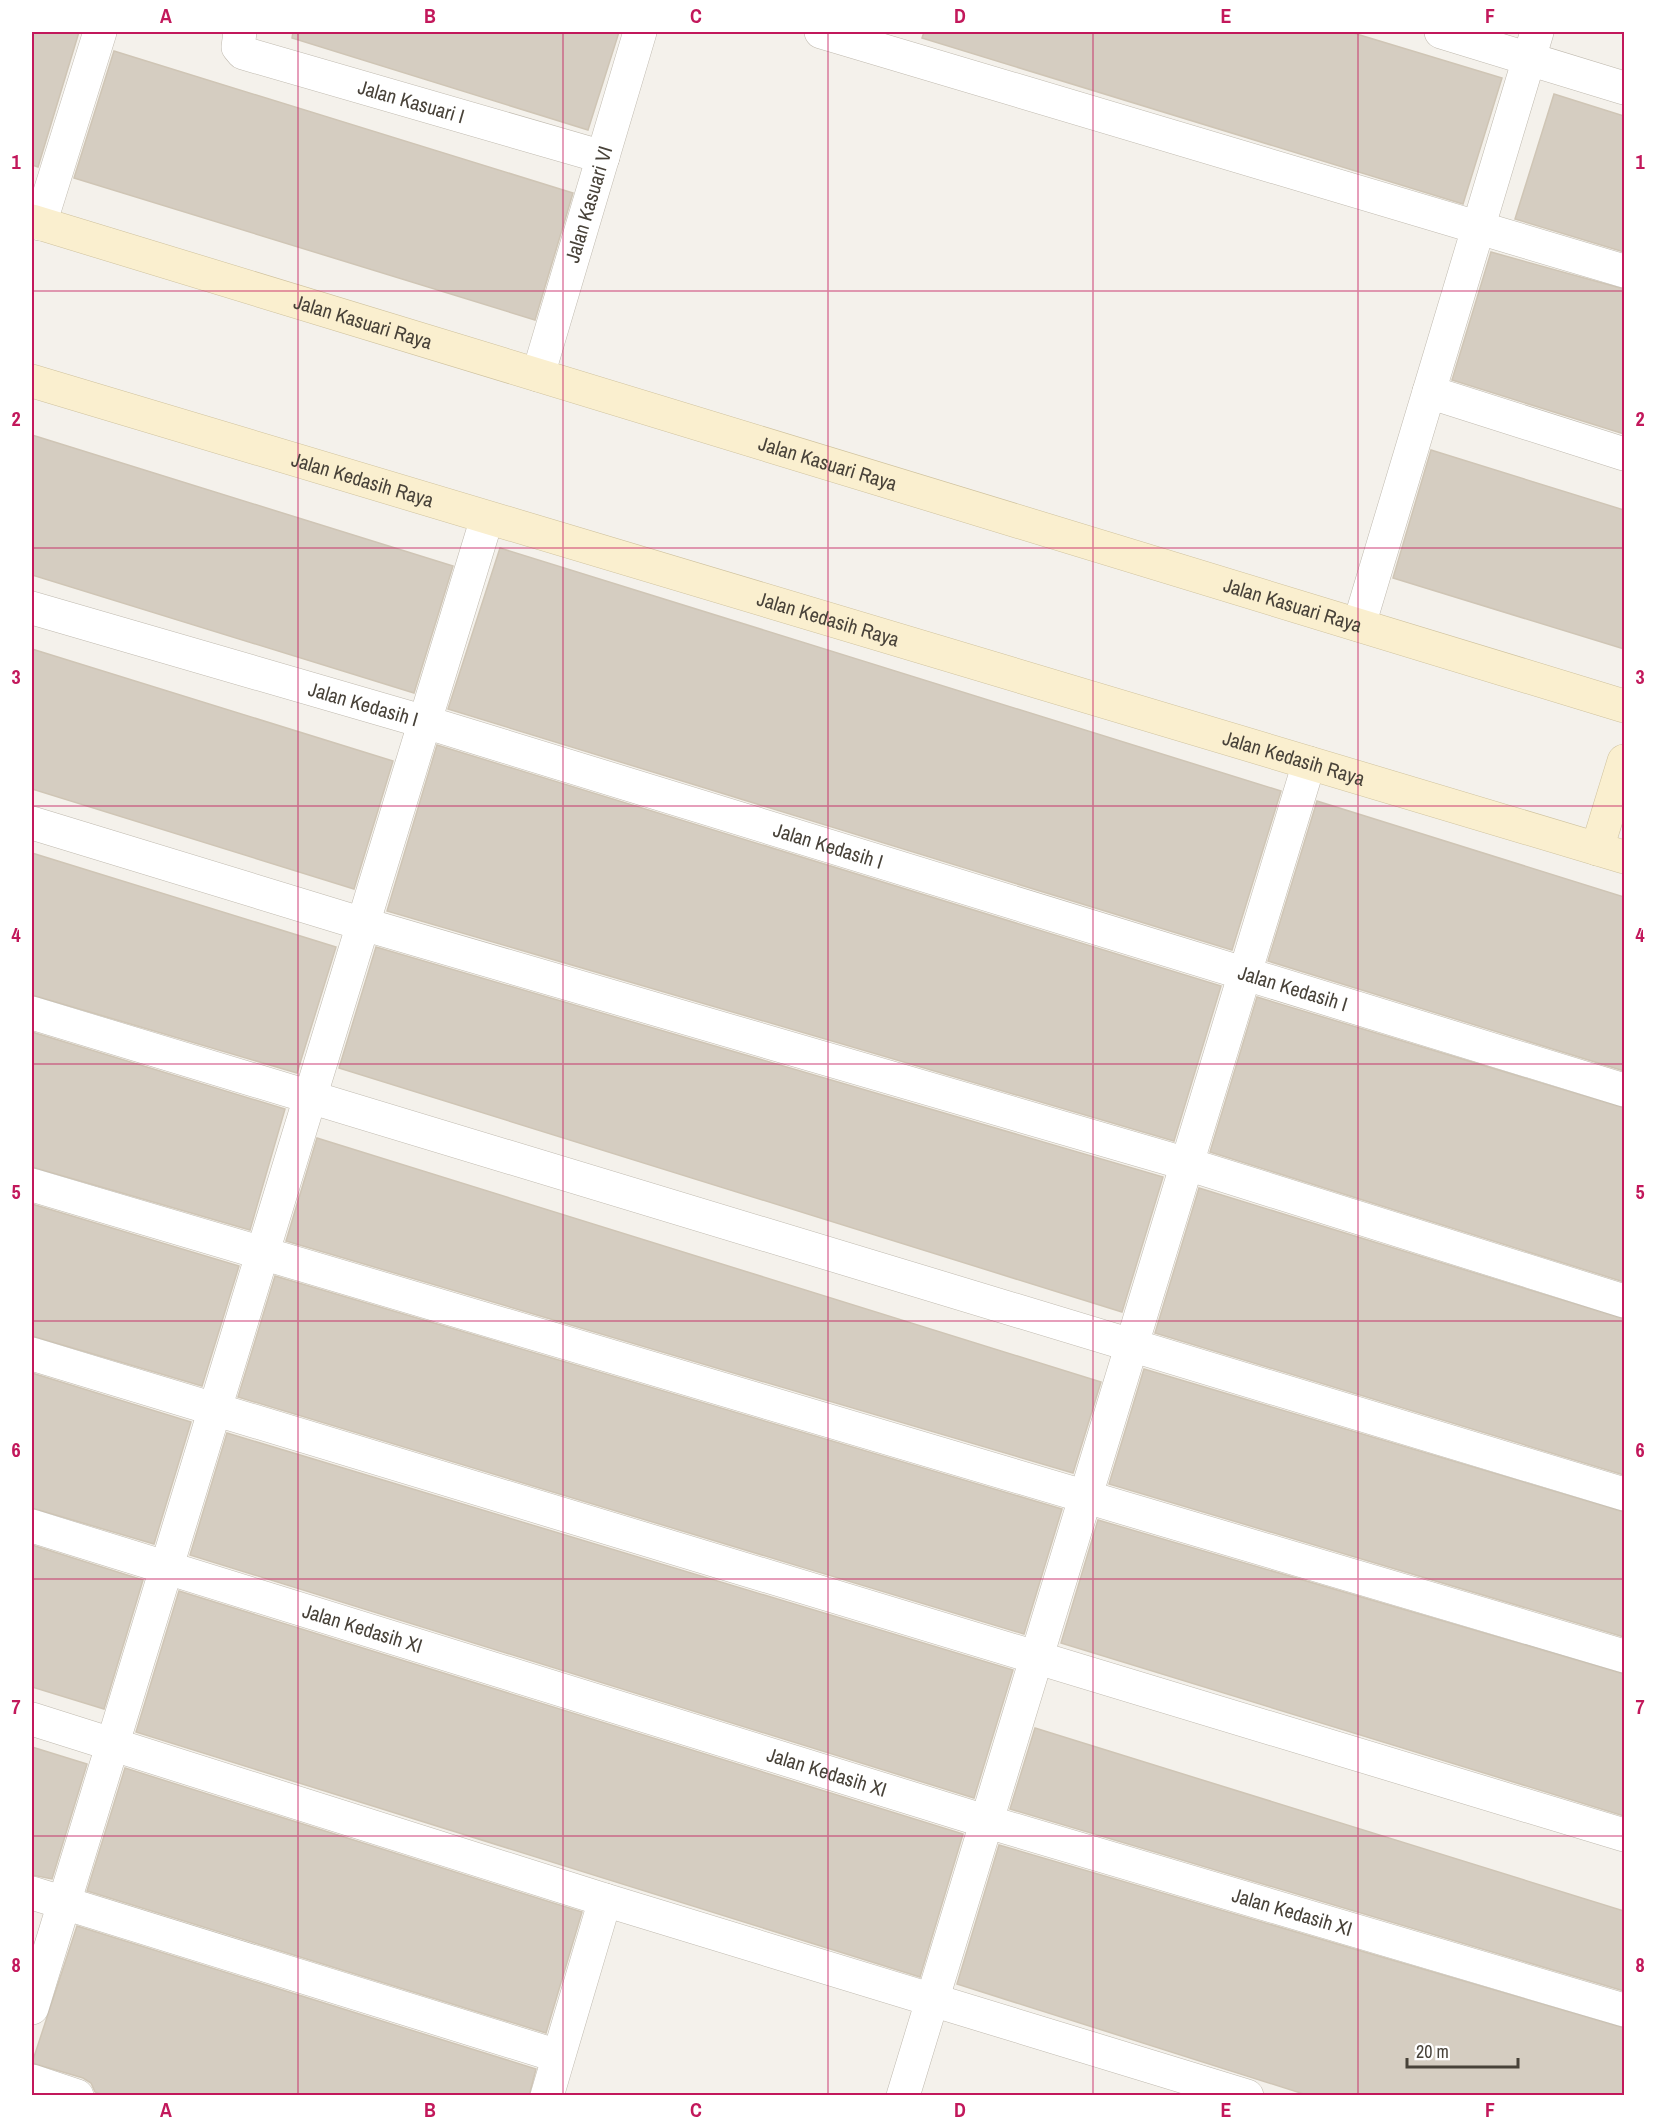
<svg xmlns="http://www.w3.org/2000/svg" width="1656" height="2127" viewBox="0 0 1656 2127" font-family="'Archivo Narrow',sans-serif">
  <rect width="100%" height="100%" fill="#f4f1eb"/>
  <g fill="#d5cdc1" stroke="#cfc5b5" stroke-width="1.5">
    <polygon points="32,32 79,32 38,167 32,165"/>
    <polygon points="293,32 619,32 588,130 292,38"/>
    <polygon points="924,32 1350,32 1502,78 1463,204 922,38"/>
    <polygon points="114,51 573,193 535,320 74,178"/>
    <polygon points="1554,94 1624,116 1624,252 1515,219"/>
    <polygon points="1491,252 1624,289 1624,434 1452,380"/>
    <polygon points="32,435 453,566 414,693 32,575"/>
    <polygon points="1431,450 1624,510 1624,649 1393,578"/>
    <polygon points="500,548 1281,791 1232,950 448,709"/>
    <polygon points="32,649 393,761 354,889 32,789"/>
    <polygon points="437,745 1221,986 1174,1141 387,911"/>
    <polygon points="1317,801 1624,897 1624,1071 1268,961"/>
    <polygon points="32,853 336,947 297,1073 32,995"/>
    <polygon points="376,947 1163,1177 1122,1312 339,1068"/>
    <polygon points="1257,997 1624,1108 1624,1282 1210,1152"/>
    <polygon points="32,1032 285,1109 250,1230 32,1167"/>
    <polygon points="317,1138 1101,1382 1073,1473 286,1241"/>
    <polygon points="1199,1188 1624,1319 1624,1475 1155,1333"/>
    <polygon points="32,1204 239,1266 202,1386 32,1336"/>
    <polygon points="275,1276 1062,1509 1024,1634 238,1397"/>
    <polygon points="1144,1369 1624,1512 1624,1637 1109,1484"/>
    <polygon points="32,1373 191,1422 154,1544 32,1508"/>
    <polygon points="227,1433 1013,1670 974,1798 190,1555"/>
    <polygon points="1098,1520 1624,1674 1624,1816 1061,1643"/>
    <polygon points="32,1545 143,1580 104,1709 32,1687"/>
    <polygon points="179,1591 963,1834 920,1977 136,1732"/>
    <polygon points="1035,1728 1624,1911 1624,1991 1010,1809"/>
    <polygon points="32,1747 87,1764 52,1879 32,1875"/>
    <polygon points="125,1768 582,1912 546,2033 87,1891"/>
    <polygon points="999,1845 1624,2028 1624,2096 1310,2096 957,1984"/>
    <polygon points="77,1926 536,2069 529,2096 107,2096 95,2092 91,2083 83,2078 32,2063"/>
  </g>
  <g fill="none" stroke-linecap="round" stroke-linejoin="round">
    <g stroke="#bfb9ae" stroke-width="34">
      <g id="minor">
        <path id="s1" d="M 240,32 L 238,47 L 243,53 L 603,157"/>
        <polyline points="821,32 1624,271"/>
        <polyline points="1441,32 1624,88"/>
        <polyline points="40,224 100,32"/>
        <path id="s2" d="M 538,375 L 640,32"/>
        <polyline points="1429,392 1624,454"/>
        <path id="s3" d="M 32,608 L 425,722 L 1624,1090"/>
        <polyline points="1359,625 1537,32"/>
        <polyline points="32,823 363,924 1187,1164 1624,1301"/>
        <polyline points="32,1013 1624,1494"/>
        <polyline points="32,1185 1624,1656"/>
        <polyline points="32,1354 1624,1835"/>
        <path id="s4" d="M 32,1526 L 988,1822 L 1624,2010"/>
        <polyline points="32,1719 605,1900 1247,2096"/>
        <polyline points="32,1893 558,2056"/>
        <polyline points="32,2008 487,518"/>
        <polyline points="32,2081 77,2096"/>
        <polyline points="547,2096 605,1900"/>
        <polyline points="903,2096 1309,763"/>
      </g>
    </g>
    <g stroke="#cfc29e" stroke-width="34">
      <g id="secondary">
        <path id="s5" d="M 32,221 L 1624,706"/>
        <path id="s6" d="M 32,381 L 1624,857"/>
        <polyline points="1597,849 1624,761"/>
      </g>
    </g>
    <use href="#minor" stroke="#fff" stroke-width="33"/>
    <use href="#secondary" stroke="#faefcf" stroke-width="33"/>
  </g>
  <path fill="none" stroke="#c2185b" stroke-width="1.5" stroke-opacity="0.55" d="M 298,32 L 298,2096M 563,32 L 563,2096M 828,32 L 828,2096M 1093,32 L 1093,2096M 1358,32 L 1358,2096M 32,291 L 1624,291M 32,548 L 1624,548M 32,806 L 1624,806M 32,1064 L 1624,1064M 32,1321 L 1624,1321M 32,1579 L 1624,1579M 32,1836 L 1624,1836"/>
  <g text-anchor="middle" stroke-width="4.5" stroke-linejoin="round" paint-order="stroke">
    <g font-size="20" fill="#484239" stroke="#fff">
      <text dy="7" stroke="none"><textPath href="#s1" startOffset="198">Jalan Kasuari I</textPath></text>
      <text dy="7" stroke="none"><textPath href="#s2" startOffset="178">Jalan Kasuari VI</textPath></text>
      <text dy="7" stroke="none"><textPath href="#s5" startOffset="346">Jalan Kasuari Raya</textPath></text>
      <text dy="7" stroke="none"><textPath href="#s5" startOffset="832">Jalan Kasuari Raya</textPath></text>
      <text dy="7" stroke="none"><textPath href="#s6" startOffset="345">Jalan Kedasih Raya</textPath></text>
      <text dy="7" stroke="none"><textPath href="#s5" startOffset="1318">Jalan Kasuari Raya</textPath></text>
      <text dy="7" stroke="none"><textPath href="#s6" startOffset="831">Jalan Kedasih Raya</textPath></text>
      <text dy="7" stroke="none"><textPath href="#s3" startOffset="345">Jalan Kedasih I</textPath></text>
      <text dy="7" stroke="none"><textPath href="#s6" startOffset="1317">Jalan Kedasih Raya</textPath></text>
      <text dy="7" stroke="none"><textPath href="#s3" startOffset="831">Jalan Kedasih I</textPath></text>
      <text dy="7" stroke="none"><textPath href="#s3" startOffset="1317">Jalan Kedasih I</textPath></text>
      <text dy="7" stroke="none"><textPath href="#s4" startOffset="346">Jalan Kedasih XI</textPath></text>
      <text dy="7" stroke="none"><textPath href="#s4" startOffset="832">Jalan Kedasih XI</textPath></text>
      <text dy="7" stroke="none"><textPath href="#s4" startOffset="1318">Jalan Kedasih XI</textPath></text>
    </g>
  </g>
  <rect width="1656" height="2127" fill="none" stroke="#ffffff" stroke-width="66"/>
  <path d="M1407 2058v9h111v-9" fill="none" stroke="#484239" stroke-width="3"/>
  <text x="1416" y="2058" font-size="18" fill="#484239" stroke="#ffffff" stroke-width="4.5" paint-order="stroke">20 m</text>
  <rect x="33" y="33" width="1590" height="2061" fill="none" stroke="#c2185b" stroke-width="2"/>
  <g font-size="20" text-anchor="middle" font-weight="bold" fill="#c2185b">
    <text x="166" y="23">A</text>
    <text x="430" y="23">B</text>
    <text x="696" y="23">C</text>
    <text x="960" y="23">D</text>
    <text x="1226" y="23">E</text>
    <text x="1490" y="23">F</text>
    <text x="16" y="169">1</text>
    <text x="1640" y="169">1</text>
    <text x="16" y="426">2</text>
    <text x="1640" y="426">2</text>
    <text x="16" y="684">3</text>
    <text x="1640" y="684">3</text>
    <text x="16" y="942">4</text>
    <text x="1640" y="942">4</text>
    <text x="16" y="1199">5</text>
    <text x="1640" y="1199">5</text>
    <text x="16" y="1457">6</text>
    <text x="1640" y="1457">6</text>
    <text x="16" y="1714">7</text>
    <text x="1640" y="1714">7</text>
    <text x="16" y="1972">8</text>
    <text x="1640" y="1972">8</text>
    <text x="166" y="2117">A</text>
    <text x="430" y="2117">B</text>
    <text x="696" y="2117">C</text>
    <text x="960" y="2117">D</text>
    <text x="1226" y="2117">E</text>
    <text x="1490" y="2117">F</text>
  </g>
</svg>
